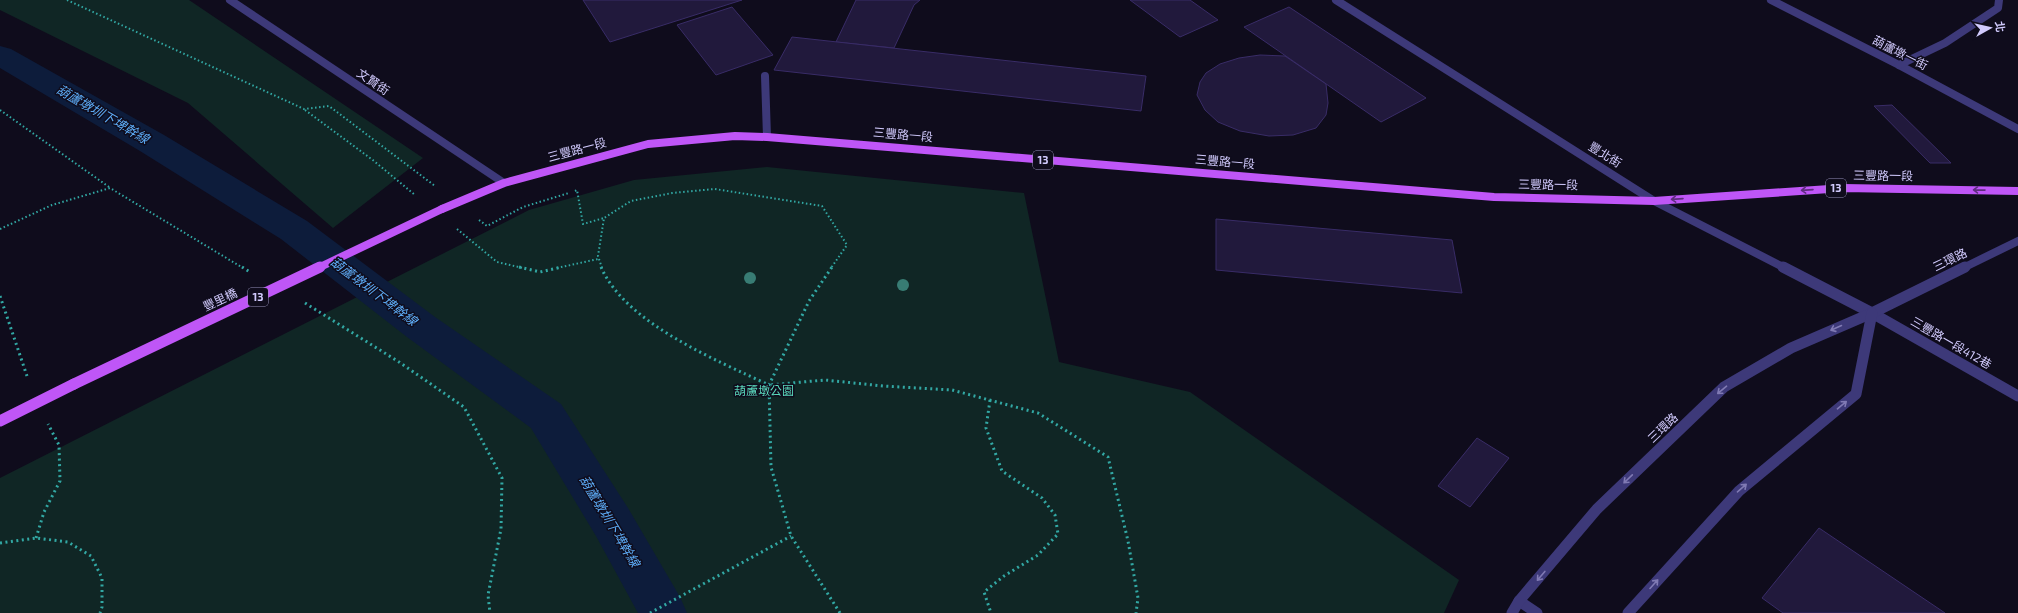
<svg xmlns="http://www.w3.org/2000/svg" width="2018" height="613" viewBox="0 0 2018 613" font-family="'Exo 2','Noto Sans TC',sans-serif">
  <rect width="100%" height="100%" fill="#0f0c1c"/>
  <g fill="#102625">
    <polygon points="0,0 189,0 423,158 333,228 188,103 0,10"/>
    <polygon points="767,167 1024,193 1059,362 1190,392 1459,580 1444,613 0,613 0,478 529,210 634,180"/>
  </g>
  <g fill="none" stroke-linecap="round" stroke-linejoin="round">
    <polygon fill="#0d1c3b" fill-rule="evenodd" points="0,46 11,49 164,135 307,221 435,317 561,404 628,508 680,597 687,613 638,613 596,536 531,428 407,337 281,239 140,151 0,68"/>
  </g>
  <g fill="#21193c" stroke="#392c67">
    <polygon points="583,0 742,0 610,42"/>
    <polygon points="856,0 920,0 914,5 894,48 836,42"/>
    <polygon points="1130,0 1190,0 1218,20 1180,37"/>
    <polygon points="732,7 773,55 716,75 677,25"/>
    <polygon points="1289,7 1426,98 1381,122 1244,27"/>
    <polygon points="792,37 1146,76 1141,111 774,70"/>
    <polygon points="1260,55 1285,56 1326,84 1328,103 1326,115 1316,128 1293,135 1269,136 1240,131 1218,122 1205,110 1197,95 1200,82 1206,73 1220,64 1239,58"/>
    <polygon points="1892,105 1951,163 1930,163 1874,106"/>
    <polygon points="1216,219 1452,240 1462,293 1216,270"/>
    <polygon points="1477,438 1509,458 1470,507 1438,486"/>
    <polygon points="1819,528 1945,613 1783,613 1762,598"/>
  </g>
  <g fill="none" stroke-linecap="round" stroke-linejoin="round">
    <g stroke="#32a8a4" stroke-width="2" stroke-dasharray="1.5 2.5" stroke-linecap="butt">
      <polyline points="67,0 304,109 329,106 435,186"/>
      <polyline points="0,110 109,187"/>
      <polyline points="305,110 374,161 415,195"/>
      <polyline points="575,191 577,190 583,224 604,218"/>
      <polyline points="479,220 487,226 523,207 569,193"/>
      <polyline points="0,229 52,205 110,188 243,268"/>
      <polyline points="457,229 497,262 523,268"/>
      <polyline points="557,268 598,259"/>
      <polyline points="602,268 598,256 604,218 631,201 672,193 715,189 822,206 847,245 831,268"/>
    </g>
    <g stroke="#32a8a4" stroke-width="3" stroke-dasharray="2 3.5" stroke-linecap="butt">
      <polyline points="242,267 250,272"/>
      <polyline points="519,267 540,272 562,267"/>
      <path d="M 601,267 C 625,323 716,360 769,385 L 809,301 L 832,267"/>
      <polyline points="0,296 28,379"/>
      <polyline points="305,303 399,362 464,407 502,478 501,529 488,595 490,613"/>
      <polyline points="990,400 986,428 1002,471 1042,498 1055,515 1058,534 1038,555 1004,576 984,592 991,613"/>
      <polyline points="36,538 44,512 60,481 59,445 48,424"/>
      <polyline points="0,543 36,538 68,542 91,556 102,578 102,607 100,613"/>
      <polyline points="650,613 791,536"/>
      <polyline points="840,613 791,536 771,467 769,385 825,380 883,386 952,390 1038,413 1108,457 1128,541 1138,598 1136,613"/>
    </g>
    <polyline stroke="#3d3979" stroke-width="8" points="765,76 767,137"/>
    <g stroke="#3d3979" stroke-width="8">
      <polyline points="230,0 504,183"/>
      <polyline points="1336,0 1654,201 1785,268"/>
      <polyline points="1771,0 1899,65 2018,129"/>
      <polyline points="1899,65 1945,43 1998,8 1999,0"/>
    </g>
    <polyline stroke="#3d3979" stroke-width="11" points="1783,267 1872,313 2018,396"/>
    <polyline stroke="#3d3979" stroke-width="8" points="1963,268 2018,241"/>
    <g stroke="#3d3979" stroke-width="11">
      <polyline points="1519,601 1537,613"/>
      <polyline points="1512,613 1519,601 1597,509 1724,387 1791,348 1872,313 1965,267"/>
      <polyline points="1628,613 1739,491 1856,394 1872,313"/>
    </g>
    <polyline stroke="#bf56f7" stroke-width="8" points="442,209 504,183 648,144 735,136 767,137 1494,197 1654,201 1844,188 2018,191"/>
    <polyline stroke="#bf56f7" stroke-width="11" points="0,421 74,384"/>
    <polyline stroke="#bf56f7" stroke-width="8" points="318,268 442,209"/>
    <polyline stroke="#bf56f7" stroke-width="11" points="74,384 320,267"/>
  </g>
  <g fill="#387c74">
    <circle cx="750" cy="278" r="6"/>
    <circle cx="903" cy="285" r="6"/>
  </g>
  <defs><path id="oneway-shaft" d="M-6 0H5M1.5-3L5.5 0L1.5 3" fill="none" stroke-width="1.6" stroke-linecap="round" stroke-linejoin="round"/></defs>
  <g stroke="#5e2d7f">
    <use href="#oneway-shaft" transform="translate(1807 190) rotate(176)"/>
    <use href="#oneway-shaft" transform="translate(1979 190) rotate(-179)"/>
    <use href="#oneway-shaft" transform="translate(1677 199) rotate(176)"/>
  </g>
  <g stroke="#807ab4">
    <use href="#oneway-shaft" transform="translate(1836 328) rotate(156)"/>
    <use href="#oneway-shaft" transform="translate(1722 390) rotate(140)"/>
    <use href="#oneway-shaft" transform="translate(1842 405) rotate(-40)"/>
    <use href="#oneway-shaft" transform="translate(1628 479) rotate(136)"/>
    <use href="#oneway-shaft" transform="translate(1742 488) rotate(-41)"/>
    <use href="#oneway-shaft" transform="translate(1541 576) rotate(130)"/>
    <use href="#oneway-shaft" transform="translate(1654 584) rotate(-48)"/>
  </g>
  <g text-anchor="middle" stroke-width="3" stroke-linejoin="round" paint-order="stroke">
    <g fill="#0f0c1c" stroke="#9791ba" stroke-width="1">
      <rect x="1033" y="151" width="20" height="18" rx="3"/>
      <rect x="1826" y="179" width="20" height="18" rx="3"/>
      <rect x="248" y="288" width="20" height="18" rx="3"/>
    </g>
    <g font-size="11" font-weight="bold" fill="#d1cafd">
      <text x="1043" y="164">13</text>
      <text x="1836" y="192">13</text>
      <text x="258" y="301">13</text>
    </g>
    <g font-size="12" fill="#d1cafd" stroke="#0f0c1c">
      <text transform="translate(1900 53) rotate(27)" y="4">葫蘆墩一街</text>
      <text transform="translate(373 82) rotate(34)" y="4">文賢街</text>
      <text transform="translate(903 135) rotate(5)" y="4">三豐路一段</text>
      <text transform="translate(577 150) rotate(-15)" y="4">三豐路一段</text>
      <text transform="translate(1605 155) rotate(32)" y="4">豐北街</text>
      <text transform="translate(1225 162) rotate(5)" y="4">三豐路一段</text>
      <text transform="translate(1883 176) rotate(1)" y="4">三豐路一段</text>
      <text transform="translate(1548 185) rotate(1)" y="4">三豐路一段</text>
      <text transform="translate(1950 260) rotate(-26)" y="4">三環路</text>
      <text transform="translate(220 300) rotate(-25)" y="4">豐里橋</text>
      <text transform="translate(1951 343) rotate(30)" y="4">三豐路一段412巷</text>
      <text transform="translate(1663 428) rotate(-44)" y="4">三環路</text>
    </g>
    <g font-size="12" fill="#5ad8bc" stroke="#0f0c1c">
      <text x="764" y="395">葫蘆墩公園</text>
    </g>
    <g font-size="13" font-style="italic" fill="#5dacf7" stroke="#0f0c1c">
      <text transform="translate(103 114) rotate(30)" y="5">葫蘆墩圳下埤幹線</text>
      <text transform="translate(374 291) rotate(37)" y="5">葫蘆墩圳下埤幹線</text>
      <text transform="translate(610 521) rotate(59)" y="5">葫蘆墩圳下埤幹線</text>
    </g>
  </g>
  <g transform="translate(1990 28) rotate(82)" stroke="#0f0c1c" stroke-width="3" paint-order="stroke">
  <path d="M0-3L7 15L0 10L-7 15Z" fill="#d1cafd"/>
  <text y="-6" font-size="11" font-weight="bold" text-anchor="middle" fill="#d1cafd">北</text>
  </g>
</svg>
